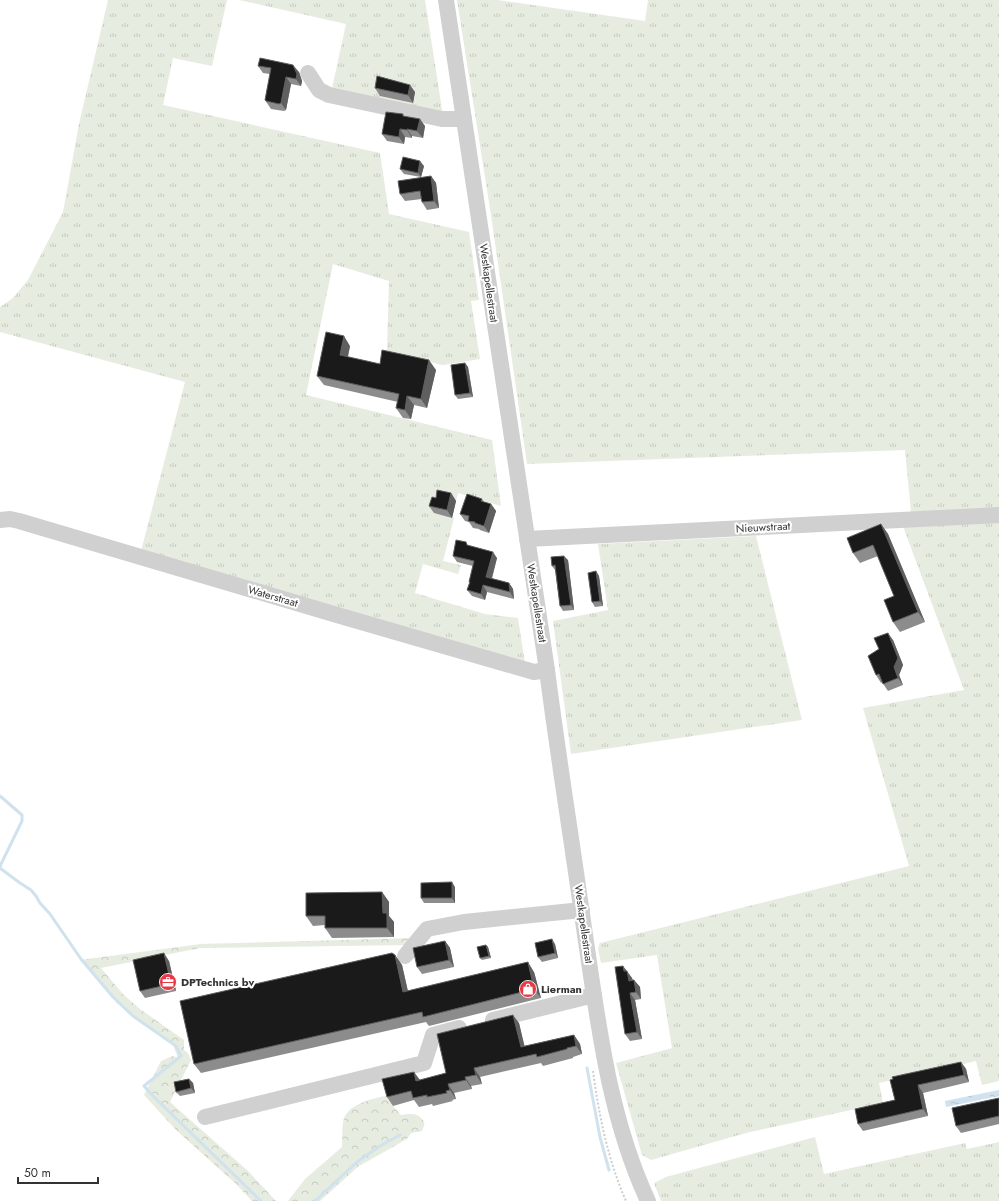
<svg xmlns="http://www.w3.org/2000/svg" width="999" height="1201" viewBox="0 0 999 1201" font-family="Jost,sans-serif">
  <defs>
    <pattern id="grass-tufts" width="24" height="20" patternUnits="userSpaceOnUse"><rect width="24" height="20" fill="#e6ecdf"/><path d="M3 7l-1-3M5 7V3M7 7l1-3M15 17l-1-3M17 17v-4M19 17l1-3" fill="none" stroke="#c6cbc0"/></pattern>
    <pattern id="forest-crowns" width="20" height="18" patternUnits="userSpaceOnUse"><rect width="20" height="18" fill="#e6ecdf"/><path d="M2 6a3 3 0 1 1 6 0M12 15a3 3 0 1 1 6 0" fill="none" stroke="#c6cbc0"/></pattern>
    <pattern id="water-ripples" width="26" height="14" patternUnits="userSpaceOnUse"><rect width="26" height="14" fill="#cfe2ee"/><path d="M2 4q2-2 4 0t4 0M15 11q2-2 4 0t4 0" fill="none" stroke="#b2c2cd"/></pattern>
  </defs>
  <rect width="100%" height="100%" fill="#fff"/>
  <g fill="url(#grass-tufts)">
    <polygon points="108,0 227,0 212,66 173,58 163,105 380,153 389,214 469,232 479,300 471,301 480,359 443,365 387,352 389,281 333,264 306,395 492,440 501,506 458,493 456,501 434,513 454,518 443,561 461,565 458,574 423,564 415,593 485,614 518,618 525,663 140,555 185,382 0,332 0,307 13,298 28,280 63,212 79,124"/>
    <polygon points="239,0 425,0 443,116 331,93 346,24"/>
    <polygon points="457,0 498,0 645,21 648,0 999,0 999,511 911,512 905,450 527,464 491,215"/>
    <polygon points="999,518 999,1081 982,1085 976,1061 879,1083 883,1103 746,1133 651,1160 642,1155 616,1063 672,1048 657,955 601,963 598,948 600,943 909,866 863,708 964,690 904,529 903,523"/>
    <polygon points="756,536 802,720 571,754 553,621 608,610 598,544"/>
    <polygon points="815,1137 824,1174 965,1143 967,1149 999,1142 999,1201 661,1201 654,1183 666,1177 699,1168"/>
  </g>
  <g fill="url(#forest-crowns)">
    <polygon points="414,938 410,945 200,948 101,968 123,994 140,1009 184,1040 184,1050 188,1053 191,1060 170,1102 248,1171 276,1201 252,1201 236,1184 176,1130 144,1095 161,1061 172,1056 178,1058 173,1045 134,1018 116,1002 80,960 201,944"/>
    <path d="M 390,1095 L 393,1106 L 401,1115 C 409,1114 416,1112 422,1119 C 426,1123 424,1126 422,1131 L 411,1133 L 407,1139 L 359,1166 L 320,1201 L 288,1201 L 305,1179 L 342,1147 C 343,1137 341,1124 345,1116 C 353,1102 376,1098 390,1095 Z"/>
  </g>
  <polygon fill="url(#water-ripples)" points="999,1090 999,1096 946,1107 945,1101"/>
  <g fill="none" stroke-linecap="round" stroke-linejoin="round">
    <g stroke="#cfe2ee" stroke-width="3">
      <polyline points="0,796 22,815 22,821 1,864 0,868 20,883 31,890 36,896 40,903 50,914 81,959 113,997 133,1016 176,1046 181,1056 144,1086 155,1098 261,1201"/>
      <polyline points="587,1068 600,1137 609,1170"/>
      <polyline points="315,1201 357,1162 380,1146 400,1135"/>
    </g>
    <path stroke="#cdcdcd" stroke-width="2" stroke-dasharray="2 2" stroke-linecap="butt" d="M 593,1071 C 599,1116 608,1160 626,1201"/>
    <g stroke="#d0d0d0" stroke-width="16">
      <path d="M 446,0 L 547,670 C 558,756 572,842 584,928 C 598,1021 608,1115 648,1201"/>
      <polyline points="308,73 319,90 329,95 442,119 464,119"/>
      <polyline points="0,520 10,519 19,521 337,615 534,672 547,670"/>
      <polyline points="527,539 999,515"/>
      <polyline points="405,956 427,929 464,922 582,910"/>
      <polyline points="493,1020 594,995"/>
      <polyline points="205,1117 424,1063 433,1035 459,1028"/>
    </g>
  </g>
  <g fill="#8c8c8c">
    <polygon points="258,66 299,72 302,81 301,86 291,84 286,110 284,111 271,109 265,100 270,74 263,73"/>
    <polygon points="375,88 415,92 413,103 380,96"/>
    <polygon points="404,116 425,126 423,138 412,136 412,138 405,137 404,144 387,141 382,134"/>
    <polygon points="424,166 421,177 404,174 400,169"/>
    <polygon points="431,176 436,183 439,208 427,210 422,202 422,199 405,201 400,194"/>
    <polygon points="350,346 348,357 380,364 436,370 427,408 414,405 411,419 403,418 396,408 398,402 324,385 317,376"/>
    <polygon points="465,363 468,367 473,397 458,399 455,395"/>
    <polygon points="451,493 456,501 452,518 434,513 429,506 436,498"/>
    <polygon points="482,499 484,502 491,504 496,511 489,533 480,530 479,529 473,528 469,522 465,521 460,514"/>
    <polygon points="881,524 888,534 925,622 900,632 893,622 894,596 878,556 860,563 853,553"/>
    <polygon points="468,546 497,558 492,579 509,583 513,589 514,599 487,592 485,600 472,596 467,590 469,583 469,582 473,566 457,562 453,556"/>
    <polygon points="568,560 574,610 563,611 560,606 555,570 552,566"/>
    <polygon points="596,571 599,576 603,606 595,607 592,602"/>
    <polygon points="893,640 903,665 899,675 903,685 888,691 882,682 881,683 876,675"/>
    <polygon points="455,887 455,903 424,903 421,898"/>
    <polygon points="382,892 389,902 389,916 394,922 394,937 332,938 325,928 325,925 313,926 306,916"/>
    <polygon points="445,941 450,948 454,967 422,974 417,967"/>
    <polygon points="555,944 558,958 542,962 538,957"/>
    <polygon points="486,945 488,947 491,958 482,960 480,958"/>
    <polygon points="395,955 402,965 408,991 534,972 541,998 429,1026 426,1022 201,1073 194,1064"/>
    <polygon points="169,961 176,991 145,998 140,991"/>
    <polygon points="623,966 632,978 633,980 634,980 640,987 641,999 635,1000 642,1039 630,1041 625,1034"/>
    <polygon points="519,1023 524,1046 574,1035 580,1044 582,1054 573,1057 573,1058 543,1066 541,1063 480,1077 482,1084 471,1086 472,1089 454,1093 456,1099 452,1100 453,1101 433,1106 432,1104 419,1107 414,1100 393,1106 387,1097 420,1080 446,1073"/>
    <polygon points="961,1062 966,1069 969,1082 923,1093 928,1116 863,1131 858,1124 895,1100 890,1080"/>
    <polygon points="189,1079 193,1083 195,1093 180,1096 176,1092"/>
    <polygon points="999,1098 999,1124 961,1133 956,1126"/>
  </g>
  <g fill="#5f5f5f">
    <polygon points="293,65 299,72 302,81 301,86 296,79"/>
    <polygon points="286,77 291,84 286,110 281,103"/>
    <polygon points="410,85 415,92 413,103 408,95"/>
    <polygon points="420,119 425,126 423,138 417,131"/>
    <polygon points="400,129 405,137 404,144 399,137"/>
    <polygon points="407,129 412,136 412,138 407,130"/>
    <polygon points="420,161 424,166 421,177 418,173"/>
    <polygon points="431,176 436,183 439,208 434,201"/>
    <polygon points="344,336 350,346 346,364 340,355"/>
    <polygon points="429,360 436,370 427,408 421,399"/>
    <polygon points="465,363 468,367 473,397 470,393"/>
    <polygon points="407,396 414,405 411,419 405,410"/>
    <polygon points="451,493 456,501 452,518 447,510"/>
    <polygon points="491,504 496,511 489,533 484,526"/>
    <polygon points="881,524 888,534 925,622 918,612"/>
    <polygon points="493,552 497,558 490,584 486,577"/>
    <polygon points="564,556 568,560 574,610 571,605"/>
    <polygon points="596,571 599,576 603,606 600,601"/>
    <polygon points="509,583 513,589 514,599 510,592"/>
    <polygon points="483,585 487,592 485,600 481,594"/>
    <polygon points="888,633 893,640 903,665 899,675 903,685 898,678 894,667"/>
    <polygon points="452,882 455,887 455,903 452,898"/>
    <polygon points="382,892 389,902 389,916 394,922 394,937 387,928 383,913"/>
    <polygon points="552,939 555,944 558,958 555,953"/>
    <polygon points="445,941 450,948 454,967 449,960"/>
    <polygon points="486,945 488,947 491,958 489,956"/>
    <polygon points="164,953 169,961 176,991 171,984"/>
    <polygon points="395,955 402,965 410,1001 403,992"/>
    <polygon points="528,962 534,972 541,998 534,989"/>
    <polygon points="623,966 632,978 634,988 629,981 624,971"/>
    <polygon points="634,980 640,987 641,999 636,992"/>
    <polygon points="630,993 635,1000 642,1039 637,1032"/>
    <polygon points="513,1015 519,1023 527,1056 521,1047"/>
    <polygon points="574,1035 580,1044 582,1054 576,1046"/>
    <polygon points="961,1062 966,1069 969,1082 964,1075"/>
    <polygon points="474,1068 480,1077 482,1084 476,1075"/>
    <polygon points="414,1072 420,1080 416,1081"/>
    <polygon points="465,1077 471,1086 472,1089 466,1080"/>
    <polygon points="189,1079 193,1083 195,1093 191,1088"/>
    <polygon points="448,1084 454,1093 456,1099 450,1090"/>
    <polygon points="918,1085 923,1093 928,1116 923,1109"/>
  </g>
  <g fill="#1a1a1a" stroke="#5f5f5f">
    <polygon points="260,58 293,65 297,74 296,79 286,77 281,103 279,104 266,101 265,100 271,68 258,66"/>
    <polygon points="377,76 410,85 408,95 375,88"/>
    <polygon points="386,112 403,114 403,116 420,119 417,131 407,129 407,130 400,129 399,137 382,134"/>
    <polygon points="403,157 420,161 418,173 400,169"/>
    <polygon points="431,176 434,201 422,202 420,191 400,194 398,181"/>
    <polygon points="326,332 344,336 340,355 380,364 382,350 429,360 421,399 407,396 405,410 396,408 399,394 317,376"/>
    <polygon points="465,363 470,393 455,395 451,365"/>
    <polygon points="437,490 451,493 447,510 429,506 432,497 436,498"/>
    <polygon points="467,494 482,499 481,501 491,504 484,526 475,523 475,522 468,521 469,516 460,514"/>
    <polygon points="881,524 918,612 893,622 884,600 894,596 873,545 853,553 847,538"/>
    <polygon points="456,540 466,542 467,545 493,552 486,577 509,583 510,592 483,585 481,594 467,590 470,582 469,582 474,561 453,556"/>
    <polygon points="564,556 571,605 560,606 555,565 552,566 551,557"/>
    <polygon points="596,571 600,601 592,602 588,573"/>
    <polygon points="888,633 898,658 894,667 898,678 883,684 879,674 876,675 868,656 879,649 874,638"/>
    <polygon points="452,882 452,898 421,898 421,883"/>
    <polygon points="382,892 383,913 387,913 387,928 325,928 325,916 306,916 306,893"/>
    <polygon points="552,939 555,953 538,957 535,943"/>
    <polygon points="445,941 449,960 417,967 413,948"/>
    <polygon points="486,945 489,956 480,958 477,947"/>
    <polygon points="164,953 171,984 140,991 133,960"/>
    <polygon points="392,953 395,955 403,992 528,962 534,989 423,1017 422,1012 194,1064 180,1001"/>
    <polygon points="623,966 624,971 627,971 629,981 634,980 636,992 630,993 637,1032 625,1034 615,967"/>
    <polygon points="513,1015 521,1047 574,1035 576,1046 567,1048 567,1049 537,1057 536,1054 474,1068 476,1075 465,1077 466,1080 448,1084 450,1090 446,1091 447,1093 427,1097 427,1095 413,1098 411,1091 387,1097 382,1079 414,1072 416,1081 446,1073 437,1034"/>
    <polygon points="961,1062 964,1075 918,1085 923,1109 858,1124 855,1109 895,1100 890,1080 893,1079 892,1077"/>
    <polygon points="189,1079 191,1088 176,1092 174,1082"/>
    <polygon points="999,1098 999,1116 956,1126 952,1108"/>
  </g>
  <defs>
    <g id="office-disc" transform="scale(0.9)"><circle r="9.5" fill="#e63946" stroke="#fff"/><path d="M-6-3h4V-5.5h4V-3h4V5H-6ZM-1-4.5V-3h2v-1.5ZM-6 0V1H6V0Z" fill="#fff"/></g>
    <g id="shop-disc" transform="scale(0.9)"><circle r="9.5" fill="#e63946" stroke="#fff"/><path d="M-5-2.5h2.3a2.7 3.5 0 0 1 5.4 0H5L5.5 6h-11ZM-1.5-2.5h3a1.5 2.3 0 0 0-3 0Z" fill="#fff"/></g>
  </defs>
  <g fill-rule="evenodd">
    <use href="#office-disc" x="168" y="982"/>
    <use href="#shop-disc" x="528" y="989"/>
  </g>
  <g text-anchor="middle" stroke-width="4" stroke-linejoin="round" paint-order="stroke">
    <g font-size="11" fill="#333" stroke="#fff">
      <text transform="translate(489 283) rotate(82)" y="4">Westkapellestraat</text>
      <text transform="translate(763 527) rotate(-3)" y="4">Nieuwstraat</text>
      <text transform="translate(273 596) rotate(16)" y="4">Waterstraat</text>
      <text transform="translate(537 603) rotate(81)" y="4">Westkapellestraat</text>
      <text transform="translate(584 924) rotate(82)" y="4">Westkapellestraat</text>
    </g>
    <g font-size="11" font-weight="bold" fill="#333" stroke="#fff" text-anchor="start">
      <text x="181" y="986">DPTechnics bv</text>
      <text x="541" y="993">Lierman</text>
    </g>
  </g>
  <path d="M18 1177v6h80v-6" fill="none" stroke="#333333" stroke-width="2"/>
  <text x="24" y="1177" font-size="12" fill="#333333" stroke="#ffffff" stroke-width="3" paint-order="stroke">50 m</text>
</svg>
